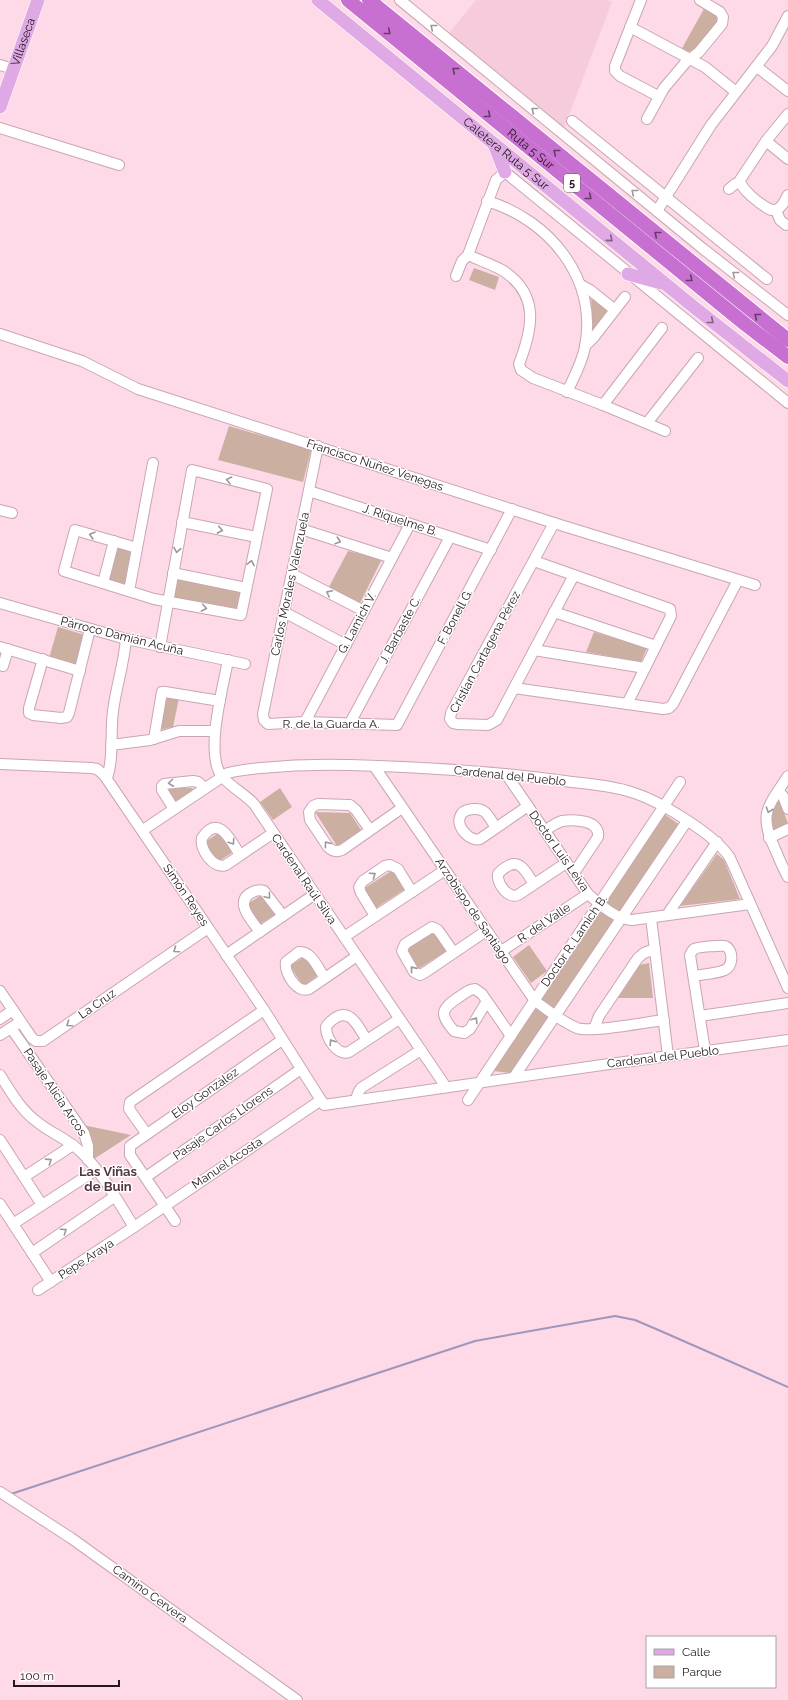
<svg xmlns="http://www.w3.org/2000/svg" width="788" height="1700" viewBox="0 0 788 1700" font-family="Raleway,sans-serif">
  <rect width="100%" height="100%" fill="#fedae8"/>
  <polygon fill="#f6cbdc" points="476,0 607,0 612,2 564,128 449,33"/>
  <g fill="#cbb0a1">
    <polygon points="705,7 719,14 719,21 694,51 687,52 681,50"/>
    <polygon points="474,268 499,277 495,290 469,280"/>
    <polygon points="591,294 611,309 592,333"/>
    <polygon points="229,426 311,450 303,482 218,460"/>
    <polygon points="116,546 132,549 128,583 124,586 109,581 107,577"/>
    <polygon points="348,551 382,559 360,603 329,587"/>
    <polygon points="177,577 242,589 238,613 174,600"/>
    <polygon points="58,627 85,635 76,665 49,658"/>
    <polygon points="594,632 647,648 641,662 586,652"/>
    <polygon points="167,695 179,698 173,727 160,730"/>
    <polygon points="171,788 191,788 196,790 175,804 167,790"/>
    <polygon points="280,788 292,807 273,820 260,802"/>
    <path d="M 779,800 L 788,823 L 773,832 C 768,819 772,811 779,800 Z"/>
    <polygon points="315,812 350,813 361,830 337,846"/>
    <polygon points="664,814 680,825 511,1073 493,1071"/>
    <polygon points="220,832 233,852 218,862 205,842"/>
    <polygon points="717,854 724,860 740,899 680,906"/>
    <polygon points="393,870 405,889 376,908 363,889"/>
    <polygon points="263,894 276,914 260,924 247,904"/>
    <polygon points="435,931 448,950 418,969 406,950"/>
    <polygon points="529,945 547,971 531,983 513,957"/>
    <polygon points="305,956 318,975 303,986 290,966"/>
    <polygon points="649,963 653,998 618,998 639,965"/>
    <polygon points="83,1125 131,1135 94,1159 93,1148"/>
  </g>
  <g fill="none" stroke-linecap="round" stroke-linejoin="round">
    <polyline stroke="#9e96bc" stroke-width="2" points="11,1494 475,1341 615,1316 635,1320 663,1332 788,1387"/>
    <g stroke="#c8a6b3" stroke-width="12">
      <g id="minor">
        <polyline points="400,0 702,248 788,315"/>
        <polyline points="641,0 615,66 615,71 620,76 658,96"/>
        <polyline points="630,27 705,67 736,92"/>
        <polyline points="0,65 13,69"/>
        <polyline points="757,67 788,91"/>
        <path d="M 788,114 L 766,141 L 740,180 C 741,190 761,205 771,210 C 781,211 784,202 788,195"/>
        <polyline points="647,119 664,88 686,62 699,52 722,24 723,17 720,12 700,0"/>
        <polyline points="572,121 767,279"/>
        <polyline points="0,128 119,165"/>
        <polyline points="766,141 788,159"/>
        <polyline points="729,189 735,184 740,183"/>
        <path d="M 487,201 C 550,220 598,279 585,347 C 582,363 574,377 567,392"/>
        <polyline points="776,210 780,220 786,225"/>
        <polyline points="657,211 711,125 772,46 788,16"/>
        <path d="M 468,255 C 479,260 491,264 502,270 C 540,294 533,328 519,364 L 521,370 L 533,378 L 603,405 L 665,431"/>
        <polyline points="456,276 462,261 468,255 496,180 505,172 788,403"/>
        <polyline points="581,285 590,290 615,310"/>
        <polyline points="0,334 82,361 138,389 554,523 755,585"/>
        <polyline points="585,346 594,337 625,297"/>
        <polyline points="603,405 662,328"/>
        <polyline points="647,423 698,358"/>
        <polyline points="318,446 263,714 264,720 268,724 305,722 397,725 512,509"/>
        <polyline points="309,491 491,550"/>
        <polyline points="0,510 12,513"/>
        <polyline points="182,522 257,537"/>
        <polyline points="554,523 451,713 450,719 453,723 457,724 488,725 497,720 574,575"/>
        <polyline points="301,529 392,558"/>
        <polyline points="137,548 75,530 64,571 154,599 241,615 267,489 192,470 160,647"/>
        <polyline points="534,561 670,609 671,616 627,704"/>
        <polyline points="173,573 246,588"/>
        <polyline points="292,574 364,611"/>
        <polyline points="103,583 114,541"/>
        <polyline points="129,591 153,463"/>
        <polyline points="0,603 126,639 245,664"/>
        <polyline points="284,612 346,645"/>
        <polyline points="554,612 656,646"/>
        <polyline points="0,647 80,671"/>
        <polyline points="534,650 645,668"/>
        <polyline points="43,659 29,708 29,713 33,715 61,718 67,717 69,713 90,629"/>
        <path d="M 228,660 C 223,688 205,752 221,775 C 230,787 244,793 254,804 L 446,1087"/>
        <polyline points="3,666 8,649"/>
        <polyline points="514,688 663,709 669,708 673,704 738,580"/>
        <polyline points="305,722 410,524"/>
        <polyline points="350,723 450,537"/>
        <polyline points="154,739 162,692 165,692 220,701"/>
        <polyline points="111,745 150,740 179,731 215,731"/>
        <polyline points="0,764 91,768 97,769 104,775 264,1010 324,1105 602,1065 788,1040"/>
        <path d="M 374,766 L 535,1001 C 548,1010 562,1022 577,1028 C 592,1033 646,1022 664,1020"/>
        <path d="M 506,774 L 588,894 C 600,904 615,919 632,920 L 750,904"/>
        <path d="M 788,776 C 768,807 758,813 775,849 C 779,858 783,869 788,877"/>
        <path d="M 107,778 C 114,758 110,733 113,711 C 116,687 124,664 126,639"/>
        <polyline points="778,791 783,796 788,809"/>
        <polyline points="174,809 162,790 162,786 164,784 193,781 198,782 205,788"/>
        <path d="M 496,828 C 493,823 489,816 485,812 C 479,807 462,808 460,817 C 456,827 470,842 480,839 C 496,828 512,817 528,806"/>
        <path d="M 143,830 L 228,773 C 239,770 250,769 261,768 C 291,765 319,764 349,765 C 421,767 493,771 565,781 C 587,784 610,785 631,792 C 658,800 715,834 730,858 L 788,988"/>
        <path d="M 370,830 L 356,810 L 350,805 L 318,804 L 313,806 L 309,812 L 310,820 L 328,847 C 332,851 337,852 342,850 L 402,808"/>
        <path d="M 545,831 C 550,827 556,823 562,821 C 574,819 601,820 598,837 L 574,873"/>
        <polyline points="769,838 788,829"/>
        <path d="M 240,855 C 231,841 219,813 202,838 C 199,849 214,870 226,865 L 273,833"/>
        <path d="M 534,884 C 528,876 521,858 508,866 C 504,868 501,870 498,874 C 497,884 508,899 518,895 L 566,863"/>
        <polyline points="667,915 717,842"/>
        <polyline points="375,916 361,893 359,887 363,881 385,866 390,865 398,869 412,892"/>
        <polyline points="651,918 668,1056"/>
        <path d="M 260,932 C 253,922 235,904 249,894 C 254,891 258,889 264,891 L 283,916"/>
        <polyline points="344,937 445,870"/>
        <polyline points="500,952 588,894"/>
        <polyline points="454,953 438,930 432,927 405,944 402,951 414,972 420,975 424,973 486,931"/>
        <polyline points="226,955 315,894"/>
        <path d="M 694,976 C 703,974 716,974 725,970 C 733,966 734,950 725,946 C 721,945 697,947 694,949 C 692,951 691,952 690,955 L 705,1051"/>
        <path d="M 325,978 C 318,969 312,951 299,952 L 286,962 C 284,973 297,994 309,989 L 357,956"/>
        <polyline points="0,991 32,1038 36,1041 43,1041 208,928"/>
        <path d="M 487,1001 L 470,1029 L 464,1033 L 454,1031 C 439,1014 441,1009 459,997 C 464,994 469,989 475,989 L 482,994 L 511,1036"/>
        <polyline points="700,1016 788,1003"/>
        <polyline points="0,1019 13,1010"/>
        <polyline points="11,1028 84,1133 88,1146 88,1160"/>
        <polyline points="594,1029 599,1016 638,958 644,953 655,949"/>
        <polyline points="0,1035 17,1024"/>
        <path d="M 367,1040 C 359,1029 351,1007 335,1018 C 331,1021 328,1023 326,1027 C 326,1038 337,1056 349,1052 L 399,1019"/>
        <path d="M 0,1075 C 11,1092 20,1109 36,1121 C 50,1133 68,1139 81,1152 C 103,1173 118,1202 134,1227"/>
        <polyline points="514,1077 687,821"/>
        <polyline points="356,1100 358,1093 361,1088 421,1050"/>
        <polyline points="468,1100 680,782"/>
        <polyline points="146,1133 129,1109 130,1102 264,1010"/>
        <polyline points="0,1140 42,1205"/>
        <polyline points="24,1177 73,1145"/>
        <polyline points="146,1177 301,1069"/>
        <polyline points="0,1204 51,1282"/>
        <polyline points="175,1221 130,1155 130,1146 282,1040"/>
        <polyline points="13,1224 96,1170"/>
        <polyline points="32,1253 114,1197"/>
        <polyline points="38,1290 134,1227 321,1100"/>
        <polyline points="0,1492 71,1538 297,1700"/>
      </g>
    </g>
    <g stroke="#fff" stroke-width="14">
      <g id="major">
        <path id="s1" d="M 318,0 L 695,308 L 788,381"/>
        <path id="s2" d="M 0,107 L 38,0"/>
        <polyline points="494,144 505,172"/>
        <polyline points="628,274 661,283"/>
      </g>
    </g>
    <g stroke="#fff" stroke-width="16">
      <g id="highway">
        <path id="s3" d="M 348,0 L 745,324 L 788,357"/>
        <polyline points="369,0 788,340"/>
      </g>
    </g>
    <use href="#minor" stroke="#fff" stroke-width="10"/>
    <use href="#major" stroke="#dea9e4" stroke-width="13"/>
    <use href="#highway" stroke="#c870d2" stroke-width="14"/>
  </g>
  <defs><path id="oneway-chevron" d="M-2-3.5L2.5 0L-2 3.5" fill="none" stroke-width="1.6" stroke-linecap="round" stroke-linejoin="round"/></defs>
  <g stroke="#9d9799">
    <use href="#oneway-chevron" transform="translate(433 27) rotate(-141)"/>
    <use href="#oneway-chevron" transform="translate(534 110) rotate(-141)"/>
    <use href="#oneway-chevron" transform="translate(634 192) rotate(-141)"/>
    <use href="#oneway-chevron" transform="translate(735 274) rotate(-141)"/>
    <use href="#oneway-chevron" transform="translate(229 480) rotate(-166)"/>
    <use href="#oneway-chevron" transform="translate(220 530) rotate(11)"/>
    <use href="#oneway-chevron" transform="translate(92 535) rotate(-164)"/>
    <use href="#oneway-chevron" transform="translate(338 541) rotate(18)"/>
    <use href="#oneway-chevron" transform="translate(177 550) rotate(100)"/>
    <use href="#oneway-chevron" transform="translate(251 563) rotate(-78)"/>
    <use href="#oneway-chevron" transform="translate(329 593) rotate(-153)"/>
    <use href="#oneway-chevron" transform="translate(204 608) rotate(11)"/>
    <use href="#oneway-chevron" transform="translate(171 783) rotate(173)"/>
    <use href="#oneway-chevron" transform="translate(769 810) rotate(109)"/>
    <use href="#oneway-chevron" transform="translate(232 842) rotate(56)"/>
    <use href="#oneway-chevron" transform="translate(327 844) rotate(-127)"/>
    <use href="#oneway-chevron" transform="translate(373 875) rotate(-34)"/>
    <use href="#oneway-chevron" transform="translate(268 896) rotate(50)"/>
    <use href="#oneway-chevron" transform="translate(176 950) rotate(145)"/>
    <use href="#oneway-chevron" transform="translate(413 969) rotate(-129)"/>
    <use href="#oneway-chevron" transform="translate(475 1020) rotate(-57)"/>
    <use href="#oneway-chevron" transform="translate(69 1024) rotate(145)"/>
    <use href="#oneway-chevron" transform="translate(332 1042) rotate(-122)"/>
    <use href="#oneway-chevron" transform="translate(49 1161) rotate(-33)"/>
    <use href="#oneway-chevron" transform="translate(64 1231) rotate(-34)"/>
  </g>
  <g stroke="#663b65">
    <use href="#oneway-chevron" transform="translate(388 32) rotate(39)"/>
    <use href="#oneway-chevron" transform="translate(455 70) rotate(-141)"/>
    <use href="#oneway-chevron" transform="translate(488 115) rotate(39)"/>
    <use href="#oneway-chevron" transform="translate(556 152) rotate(-141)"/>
    <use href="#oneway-chevron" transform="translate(589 197) rotate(39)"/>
    <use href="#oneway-chevron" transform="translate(657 234) rotate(-141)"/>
    <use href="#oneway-chevron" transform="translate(690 279) rotate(39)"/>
    <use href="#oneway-chevron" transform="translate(757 316) rotate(-142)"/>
  </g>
  <g stroke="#826080">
    <use href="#oneway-chevron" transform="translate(610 239) rotate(40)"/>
    <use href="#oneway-chevron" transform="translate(711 321) rotate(39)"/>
  </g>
  <g text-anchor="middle" stroke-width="3" stroke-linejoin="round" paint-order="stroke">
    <rect fill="#fff" stroke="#665d61" stroke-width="1" x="564" y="174" width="16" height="18" rx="3"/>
    <g font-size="11" font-weight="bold" fill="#25181d">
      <text x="572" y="187">5</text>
    </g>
    <g font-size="12" fill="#25181d" stroke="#fff">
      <text dy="4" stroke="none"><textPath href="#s2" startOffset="69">Villaseca</textPath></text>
      <text dy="4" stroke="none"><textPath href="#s3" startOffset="236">Ruta 5 Sur</textPath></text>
      <text dy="4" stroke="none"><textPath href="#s1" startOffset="243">Caletera Ruta 5 Sur</textPath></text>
      <text transform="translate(375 465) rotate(18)" y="4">Francisco Nuñez Venegas</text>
      <text transform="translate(400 520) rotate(18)" y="4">J. Riquelme B.</text>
      <text transform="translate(290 584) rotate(-78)" y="4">Carlos Morales Valenzuela</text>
      <text transform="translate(455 617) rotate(-62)" y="4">F. Bonell G.</text>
      <text transform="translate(357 623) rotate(-62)" y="4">G. Lamich V.</text>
      <text transform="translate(400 630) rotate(-62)" y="4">J. Barbaste C.</text>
      <text transform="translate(122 636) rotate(14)" y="4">Párroco Damián Acuña</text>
      <text transform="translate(485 652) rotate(-62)" y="4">Cristian Cartagena Pérez</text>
      <text x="331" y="728">R. de la Guarda A.</text>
      <text transform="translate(510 776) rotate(6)" y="4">Cardenal del Pueblo</text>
      <text transform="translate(559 851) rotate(55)" y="4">Doctor Luis Leiva</text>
      <text transform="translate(304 879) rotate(56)" y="4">Cardenal Raúl Silva</text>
      <text transform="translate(186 895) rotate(56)" y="4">Simón Reyes</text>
      <text transform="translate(473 911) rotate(56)" y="4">Arzobispo de Santiago</text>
      <text transform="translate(544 923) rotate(-34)" y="4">R. del Valle</text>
      <text transform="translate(574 941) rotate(-56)" y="4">Doctor R. Lamich B.</text>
      <text transform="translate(97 1004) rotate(-35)" y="4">La Cruz</text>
      <text transform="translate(663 1057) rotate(-7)" y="4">Cardenal del Pueblo</text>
      <text transform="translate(55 1092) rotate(56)" y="4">Pasaje Alicia Arcos</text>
      <text transform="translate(205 1093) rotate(-35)" y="4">Eloy González</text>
      <text transform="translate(223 1123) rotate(-35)" y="4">Pasaje Carlos Llorens</text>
      <text transform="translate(227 1163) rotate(-34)" y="4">Manuel Acosta</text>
      <text transform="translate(86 1259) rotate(-33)" y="4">Pepe Araya</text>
      <text transform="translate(150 1594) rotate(36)" y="4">Camino Cervera</text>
    </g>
    <g font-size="13" font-weight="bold" fill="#523642" stroke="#fff">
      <text x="108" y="1176">Las Viñas<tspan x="108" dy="15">de Buin</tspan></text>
    </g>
  </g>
  <rect x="646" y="1636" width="130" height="52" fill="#ffffff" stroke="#a8a3a5"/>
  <rect x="654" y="1649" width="20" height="6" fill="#dea9e4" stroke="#a8a3a5"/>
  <text x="682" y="1656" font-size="12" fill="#25181d">Calle</text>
  <rect x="654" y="1666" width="20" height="12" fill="#cbb0a1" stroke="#a8a3a5"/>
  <text x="682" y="1676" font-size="12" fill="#25181d">Parque</text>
  <path d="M14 1680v6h105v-6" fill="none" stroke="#25181d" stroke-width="2"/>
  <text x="20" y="1680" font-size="12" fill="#25181d" stroke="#ffffff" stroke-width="3" paint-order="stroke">100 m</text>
</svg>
